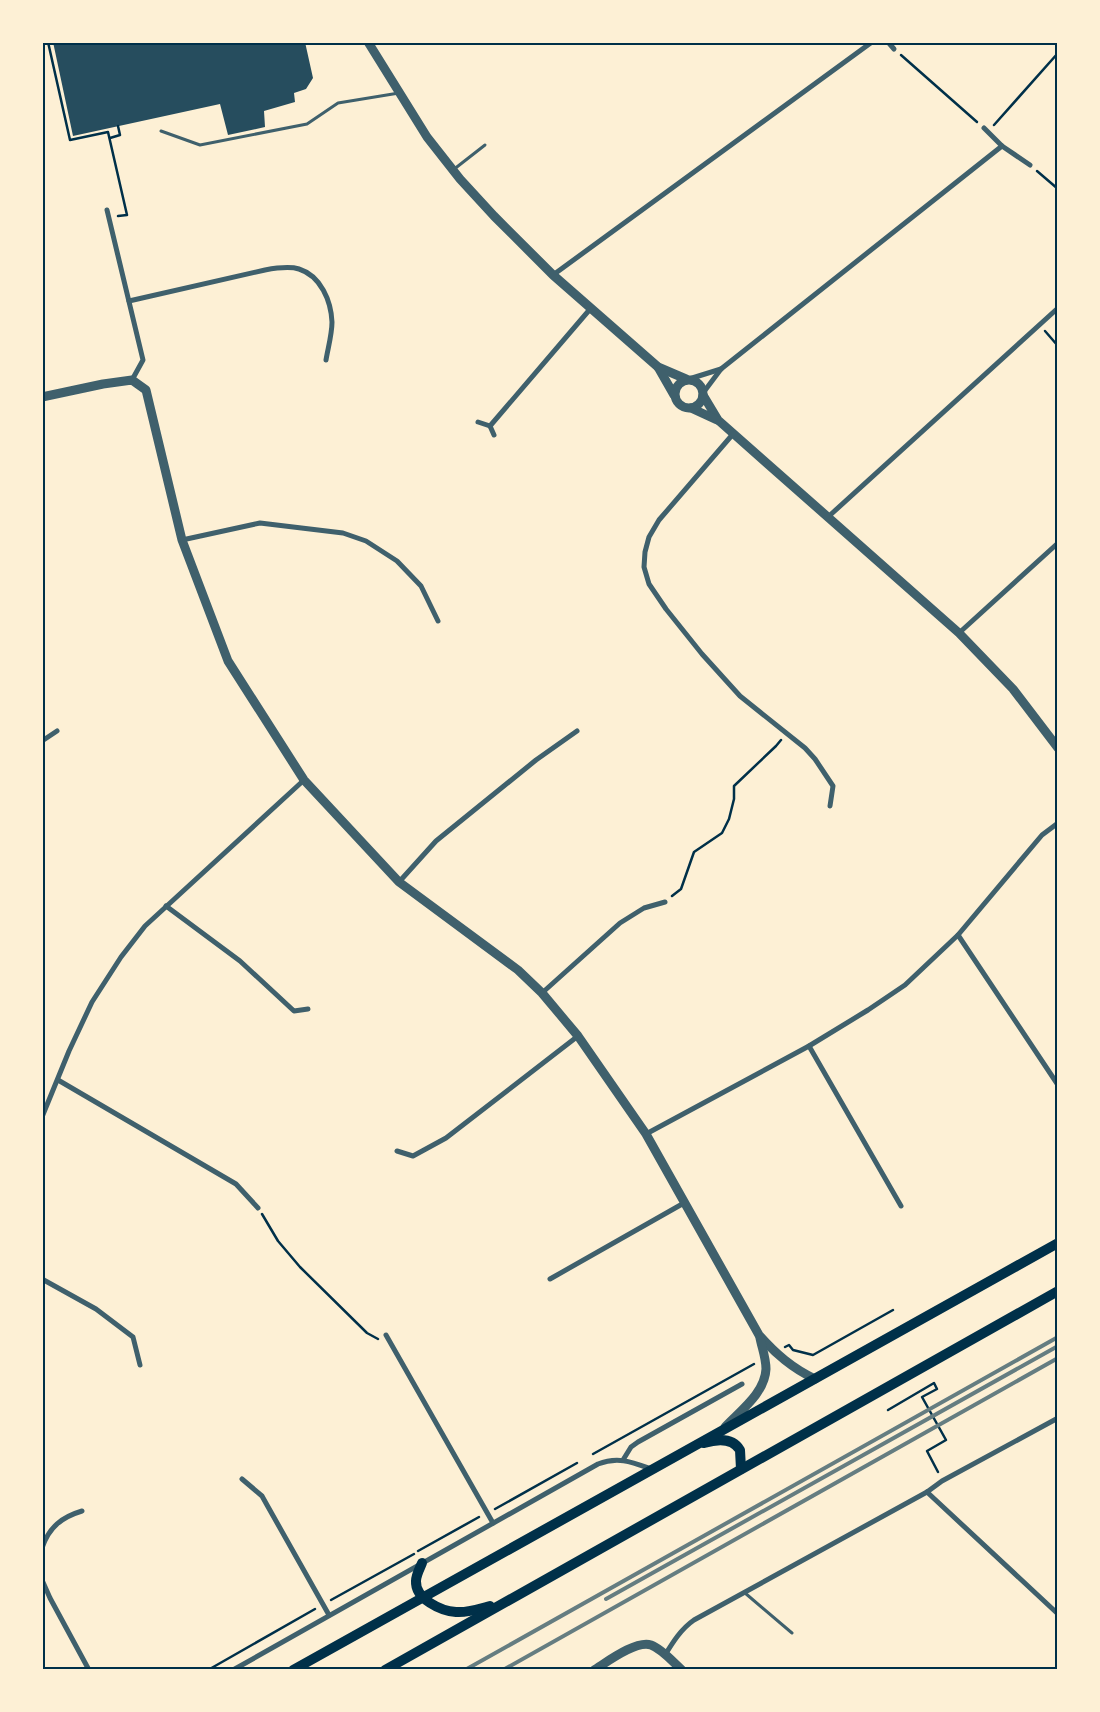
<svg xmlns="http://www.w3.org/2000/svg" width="1100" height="1712" viewBox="0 0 1100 1712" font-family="'IBM Plex Serif',serif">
  <rect width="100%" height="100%" fill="#fdf0d5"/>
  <polygon fill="#264d5e" points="53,42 305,42 313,78 306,89 294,93 295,102 264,111 265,127 228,135 220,104 73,136"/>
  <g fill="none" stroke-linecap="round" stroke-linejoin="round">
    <g stroke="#003049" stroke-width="2.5">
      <polyline points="48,42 70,140 108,132 127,215 118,216"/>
      <polyline points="901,55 977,122"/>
      <polyline points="994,125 1058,53"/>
      <polyline points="110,138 120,135 118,126"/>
      <polyline points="1037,171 1058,189"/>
      <polyline points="1045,331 1058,346"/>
      <polyline points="672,896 681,889 694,852 722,833 729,819 734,799 734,786 776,746 781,740"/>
      <polyline points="262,1214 278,1241 300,1267 367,1333 378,1339"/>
      <polyline points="785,1347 789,1345 793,1350 813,1355 893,1310"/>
      <polyline points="888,1410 934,1383 937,1389 922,1397 946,1440 927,1451 938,1472"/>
      <polyline points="593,1454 754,1364"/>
      <polyline points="495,1509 577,1463"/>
      <polyline points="418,1551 479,1517"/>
      <polyline points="331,1600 414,1554"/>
      <polyline points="208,1670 315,1609"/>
    </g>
    <g stroke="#3f606c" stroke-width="3">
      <polyline points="161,131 200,145 307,124 338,103 399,93"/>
      <polyline points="453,170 485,145"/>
      <polyline points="745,1593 792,1633"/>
    </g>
    <g stroke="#3f606c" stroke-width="5">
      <polyline points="888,42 894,49"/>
      <polyline points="984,128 1002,146 1030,165"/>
      <polyline points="107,210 143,360 132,380"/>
      <polyline points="553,275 872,42"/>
      <path d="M 129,301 L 265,270 C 276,268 289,266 299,269 C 321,276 331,301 332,322 C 332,334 328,348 326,360"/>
      <polyline points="689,379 721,369"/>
      <polyline points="703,393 721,369 1002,146"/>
      <polyline points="478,422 490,426 494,435"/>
      <polyline points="490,426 591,308"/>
      <polyline points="733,434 659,520 649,537 645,552 644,567 649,584 666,609 702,654 740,696 805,748 815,759 833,786 830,806"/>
      <polyline points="828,517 1058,308"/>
      <polyline points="182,540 260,523 343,533 366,541 397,561 421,586 438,621"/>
      <polyline points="959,633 1058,543"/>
      <polyline points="42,741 57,731"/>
      <polyline points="399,882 436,841 536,760 577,731"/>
      <polyline points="166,906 240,961 294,1011 308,1009"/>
      <polyline points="958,935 1058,1085"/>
      <polyline points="542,993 620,923 644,908 665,902"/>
      <polyline points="809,1046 901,1206"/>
      <polyline points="58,1080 236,1184 258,1208"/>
      <polyline points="42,1117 69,1051 92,1002 121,957 145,926 304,780"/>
      <polyline points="646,1134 809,1046 868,1010 905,985 958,935 1042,835 1058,823"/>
      <polyline points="397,1151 413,1156 446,1138 578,1036"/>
      <polyline points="42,1279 96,1309 133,1337 140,1365"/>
      <polyline points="550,1279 684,1203"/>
      <polyline points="386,1335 493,1523"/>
      <polyline points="623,1460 631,1447 638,1442 742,1384"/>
      <polyline points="242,1479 262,1496 267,1505 329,1615"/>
      <polyline points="927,1492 1058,1614"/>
      <path d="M 42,1548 C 49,1527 62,1517 82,1511"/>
      <polyline points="42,1580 50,1598 89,1670"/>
      <path d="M 665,1655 C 673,1642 681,1629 694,1620 L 927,1492 L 942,1481 L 1058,1418"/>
      <path d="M 233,1670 L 598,1464 C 618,1456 632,1462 651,1469"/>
    </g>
    <g stroke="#3f606c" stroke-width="9">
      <polyline points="368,42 427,137 460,179 494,216 553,275 658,367 686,379"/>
      <polyline points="658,367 674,395"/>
      <circle cx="689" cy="394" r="14"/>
      <polyline points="703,395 718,420 959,633 1013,689 1058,748"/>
      <path d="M 42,397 L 103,384 L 132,380 L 146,390 L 182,540 L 228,661 L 304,780 L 399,882 L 518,970 L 542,993 L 578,1036 L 646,1134 L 759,1335 C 776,1354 792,1368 815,1379"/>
      <polyline points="691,408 717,420"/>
      <path d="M 725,1427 C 740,1411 765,1393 766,1369 C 766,1358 762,1348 760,1338"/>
      <path d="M 594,1670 C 607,1662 636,1640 651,1645 C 662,1649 673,1662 682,1670"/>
    </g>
    <g stroke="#003049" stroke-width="10">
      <path d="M 704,1443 C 717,1439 732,1437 740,1450 L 741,1469"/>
      <path d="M 422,1563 C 420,1568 416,1575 416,1581 C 415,1599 441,1611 456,1612 C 467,1613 479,1609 490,1606"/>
      <polyline points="293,1670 1058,1243"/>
      <polyline points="385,1670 1058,1291"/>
    </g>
    <g stroke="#657d81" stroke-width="4">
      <polyline points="606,1599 1058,1346"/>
      <polyline points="465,1670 1058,1337"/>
      <polyline points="503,1670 1058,1358"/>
    </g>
  </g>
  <rect width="1100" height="1712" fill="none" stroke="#fdf0d5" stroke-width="88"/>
  <rect x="44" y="44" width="1012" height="1624" fill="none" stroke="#003049" stroke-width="2"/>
</svg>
